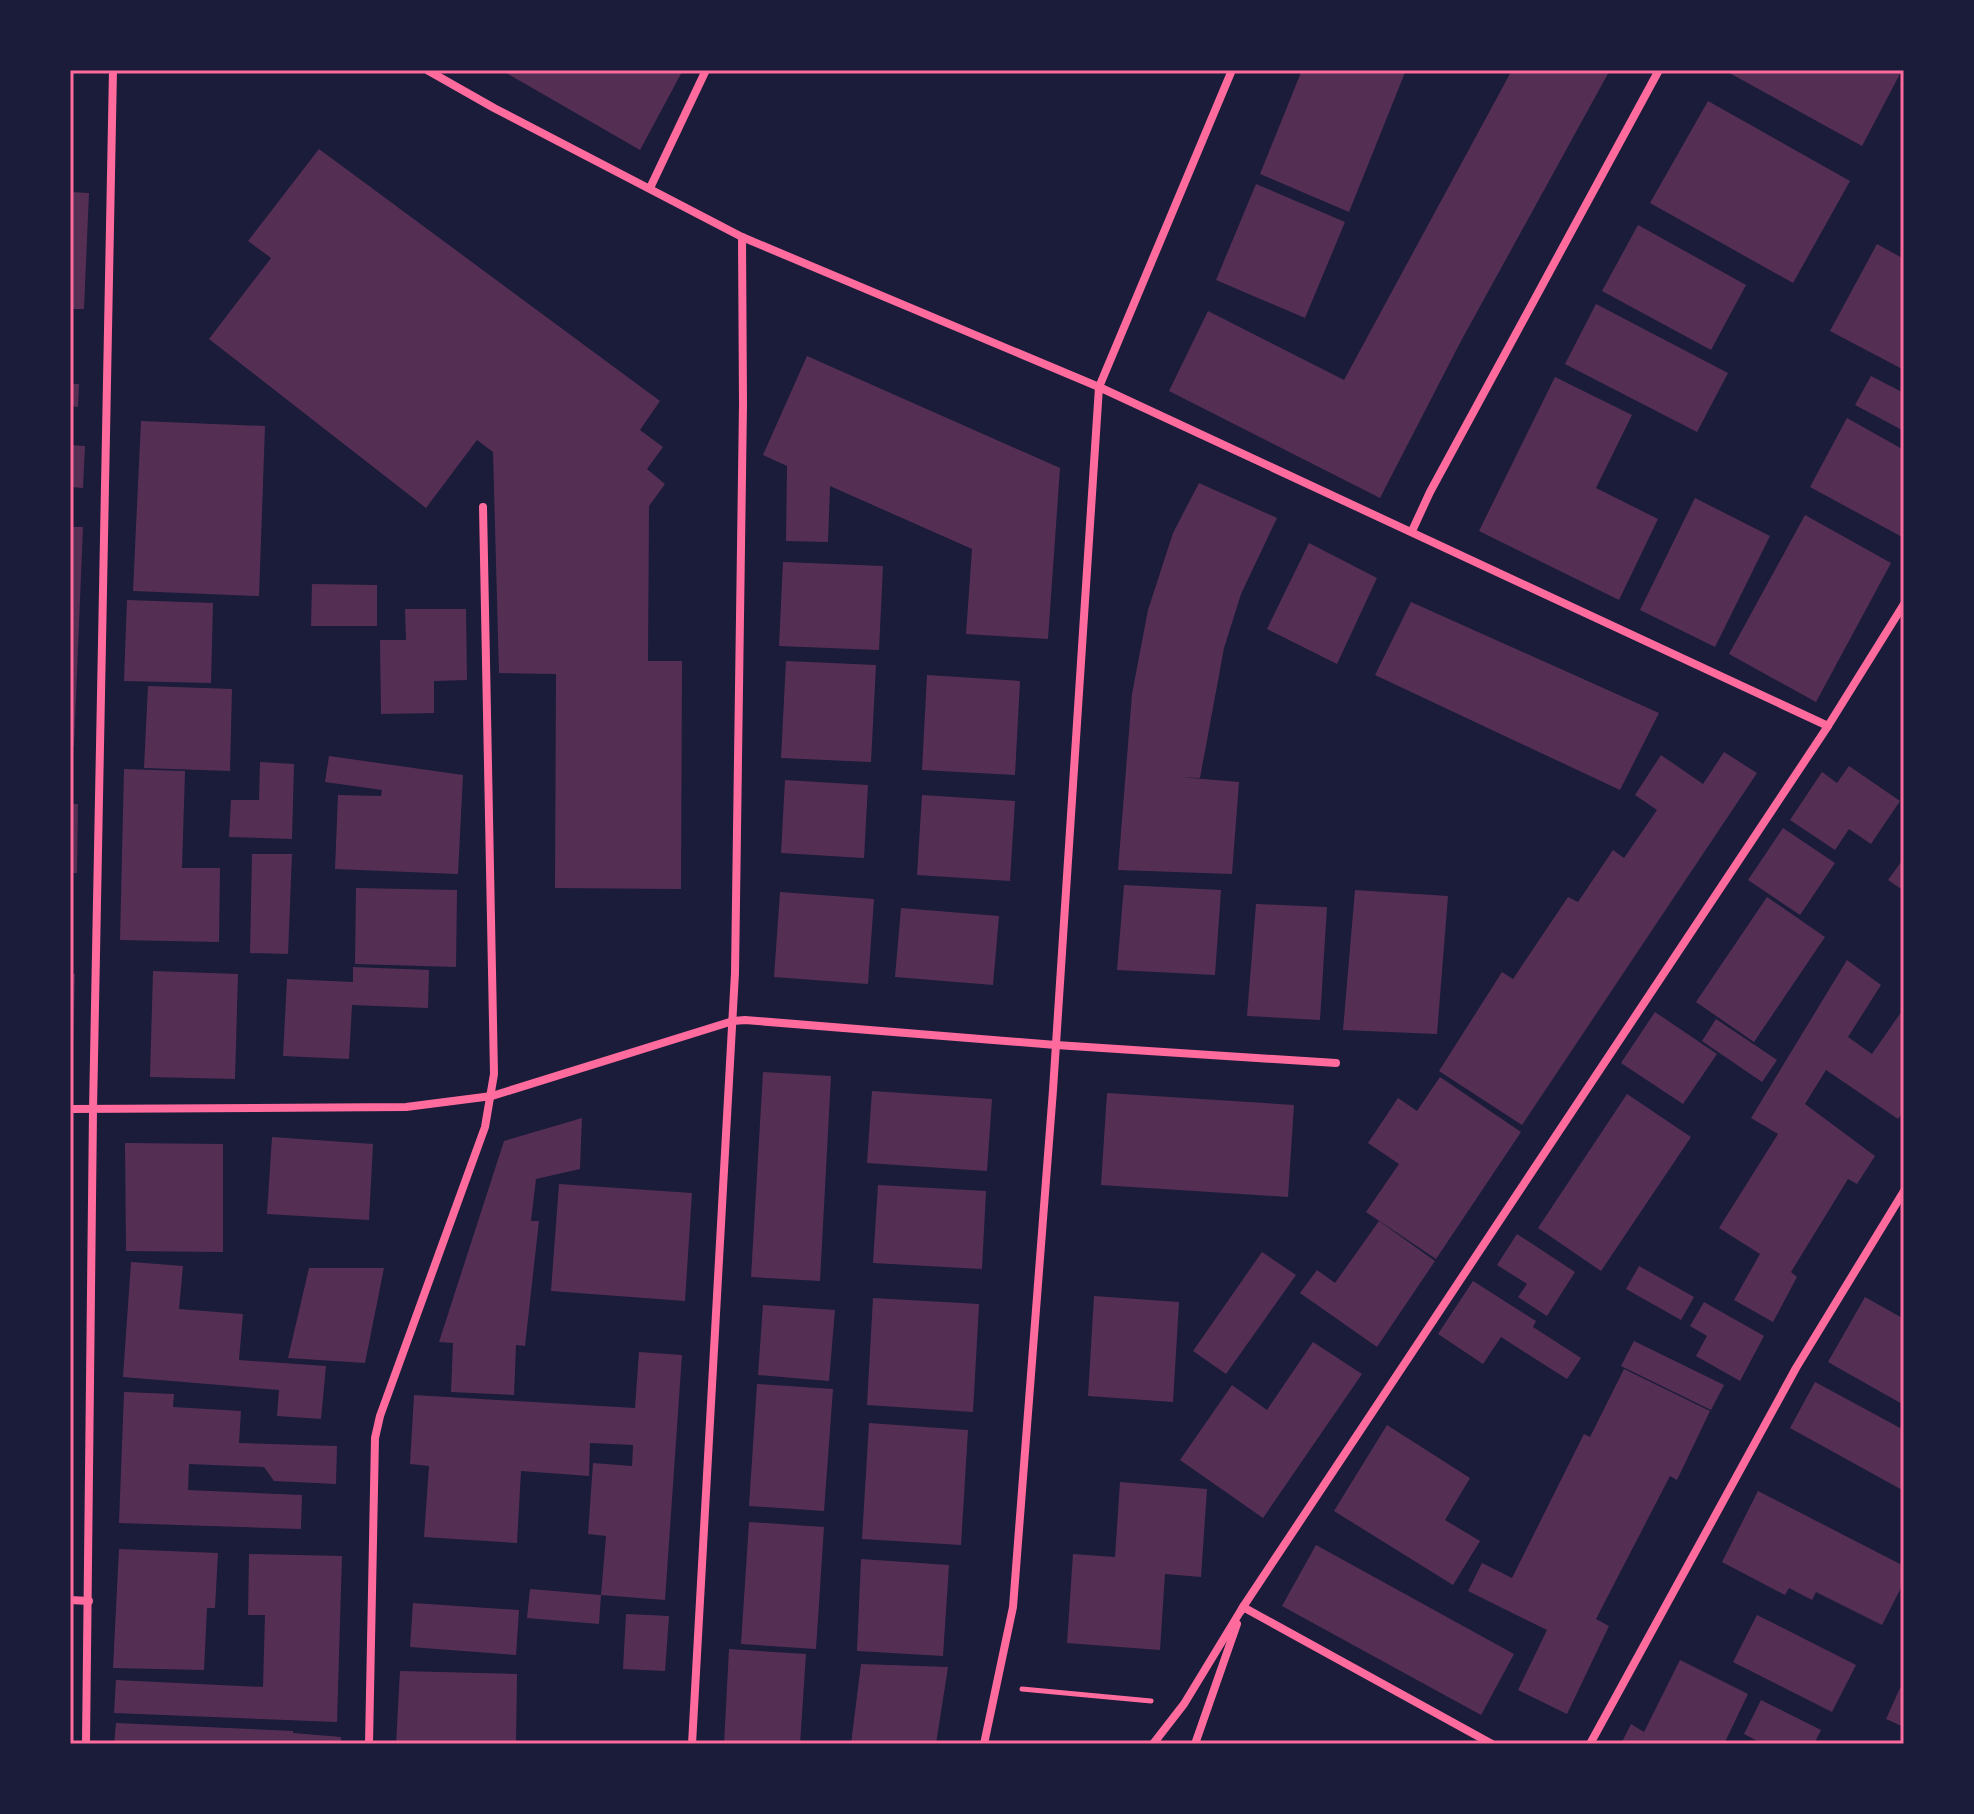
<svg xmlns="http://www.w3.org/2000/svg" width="1974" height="1814" viewBox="0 0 1974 1814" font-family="'Source Sans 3',sans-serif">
  <rect width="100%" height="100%" fill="#1b1b3a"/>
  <g fill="#542f53">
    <polygon points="501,70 683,70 640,150"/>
    <polygon points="1302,70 1406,70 1349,212 1260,174"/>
    <polygon points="1512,70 1610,70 1461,341 1380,498 1169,391 1208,311 1344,380"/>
    <polygon points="1724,70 1902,70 1862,146"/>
    <polygon points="1708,101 1850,181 1793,283 1650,203"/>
    <polygon points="319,149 660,401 640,430 663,447 647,469 665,484 649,506 648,661 682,661 681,889 555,888 556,674 499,673 493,452 477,440 426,508 209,339 271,258 248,241"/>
    <polygon points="1256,184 1345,222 1305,318 1216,280"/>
    <polygon points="70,192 89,193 84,309 70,309"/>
    <polygon points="1638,225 1746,285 1711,350 1602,291"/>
    <polygon points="1877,244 1904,259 1904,370 1830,331"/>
    <polygon points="1596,304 1728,373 1697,432 1565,364"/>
    <polygon points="807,356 1060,468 1048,639 966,634 972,549 830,486 828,542 786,541 787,466 763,455"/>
    <polygon points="1871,376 1904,393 1904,431 1855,405"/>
    <polygon points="1555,377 1632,415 1596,488 1658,519 1619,600 1479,531"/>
    <polygon points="70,384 79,384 78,407 70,406"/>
    <polygon points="1847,418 1904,450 1904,538 1810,487"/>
    <polygon points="141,421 265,426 259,596 133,591"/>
    <polygon points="70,445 85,446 83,488 70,487"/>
    <polygon points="1199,483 1277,518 1241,594 1224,648 1200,778 1179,777 1239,782 1232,874 1118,870 1132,694 1148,610 1173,533"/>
    <polygon points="1695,498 1770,536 1715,647 1640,610"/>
    <polygon points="1805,515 1891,563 1816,702 1729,654"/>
    <polygon points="70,527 83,527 74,746 70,746"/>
    <polygon points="1309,543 1377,578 1337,664 1267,629"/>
    <polygon points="783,562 883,566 879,650 779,646"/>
    <polygon points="312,584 377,585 377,626 311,626"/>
    <polygon points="127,600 213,603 211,683 124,681"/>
    <polygon points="1411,602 1659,713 1620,790 1375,675"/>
    <polygon points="405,609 466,609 467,680 434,681 434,713 381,714 380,640 406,640"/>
    <polygon points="786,661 876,665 871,762 781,758"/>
    <polygon points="927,675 1020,681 1015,775 922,770"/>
    <polygon points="148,686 232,689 230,771 144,768"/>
    <polygon points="1724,752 1757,773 1522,1125 1439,1071 1502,972 1513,979 1568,897 1578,902 1613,850 1624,858 1657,810 1635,795 1661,755 1703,784"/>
    <polygon points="329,756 463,775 458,874 335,869 338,795 381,796 382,790 325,782"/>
    <polygon points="260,762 294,764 292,839 229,837 231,800 259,800"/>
    <polygon points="1849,766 1900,801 1871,844 1849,829 1835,850 1790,820 1822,772 1837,783"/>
    <polygon points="124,769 185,771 182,868 220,868 219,942 120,940"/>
    <polygon points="785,780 868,785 864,858 781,853"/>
    <polygon points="922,795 1015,801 1010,881 917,875"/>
    <polygon points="70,804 78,804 77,873 70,873"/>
    <polygon points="1783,828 1835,863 1800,915 1748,880"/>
    <polygon points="252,854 292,854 288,954 250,953"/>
    <polygon points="1904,858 1904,891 1888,880"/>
    <polygon points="1124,885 1221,890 1215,975 1117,970"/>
    <polygon points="356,888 457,890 456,967 355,964"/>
    <polygon points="1355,890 1448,896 1437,1034 1343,1030"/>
    <polygon points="780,892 874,899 868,984 774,977"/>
    <polygon points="1767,897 1825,937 1754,1042 1696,1002"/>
    <polygon points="1256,904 1327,907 1320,1020 1247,1016"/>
    <polygon points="901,908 999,916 993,985 895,977"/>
    <polygon points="1847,960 1881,985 1848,1037 1872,1054 1904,1008 1904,1111 1898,1119 1826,1070 1805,1104 1875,1156 1857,1184 1848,1179 1791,1272 1797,1277 1773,1322 1734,1300 1760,1254 1719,1228 1778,1134 1751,1118"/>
    <polygon points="353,967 429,970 428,1008 352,1005 349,1059 283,1056 287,979 353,982"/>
    <polygon points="153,971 238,974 235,1079 150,1077"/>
    <polygon points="70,973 75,974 73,1046 70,1046"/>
    <polygon points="1655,1012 1717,1054 1683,1104 1621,1063"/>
    <polygon points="1716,1019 1777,1060 1762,1082 1702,1041"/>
    <polygon points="763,1072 831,1076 820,1281 751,1277"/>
    <polygon points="1440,1077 1521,1132 1436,1259 1366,1212 1399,1164 1368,1143 1398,1098 1417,1111"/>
    <polygon points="872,1091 992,1099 987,1171 867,1163"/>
    <polygon points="1107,1093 1294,1105 1288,1197 1101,1185"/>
    <polygon points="1627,1094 1691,1137 1601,1271 1538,1228"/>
    <polygon points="582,1118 580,1169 536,1179 531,1221 539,1221 525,1346 516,1345 514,1395 451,1392 453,1343 439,1342 504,1141"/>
    <polygon points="272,1137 373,1144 369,1220 267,1214"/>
    <polygon points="125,1143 223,1144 223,1252 126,1251"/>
    <polygon points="559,1184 692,1193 685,1301 551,1291"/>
    <polygon points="878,1185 986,1191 982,1269 873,1263"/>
    <polygon points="1379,1221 1435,1261 1377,1347 1300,1293 1317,1270 1335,1283"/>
    <polygon points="1517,1234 1575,1272 1547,1316 1518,1297 1527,1284 1497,1265"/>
    <polygon points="1262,1252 1296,1275 1226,1374 1193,1351"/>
    <polygon points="131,1262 183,1266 179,1309 243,1314 239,1360 326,1366 321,1419 277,1416 279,1390 123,1377"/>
    <polygon points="1639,1266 1694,1297 1681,1320 1626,1289"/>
    <polygon points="309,1268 384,1268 365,1363 288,1358"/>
    <polygon points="1473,1281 1536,1321 1533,1327 1581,1358 1567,1379 1501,1337 1483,1364 1438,1334"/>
    <polygon points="1094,1296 1179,1302 1173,1402 1088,1396"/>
    <polygon points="1865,1297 1904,1319 1904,1405 1828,1362"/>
    <polygon points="873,1298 979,1304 973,1412 867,1405"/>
    <polygon points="1704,1302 1764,1336 1740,1381 1696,1356 1707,1336 1690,1326"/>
    <polygon points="763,1305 835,1310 829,1381 758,1375"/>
    <polygon points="1634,1341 1724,1385 1711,1410 1621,1366"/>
    <polygon points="1313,1342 1362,1374 1263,1518 1180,1460 1232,1385 1267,1410"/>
    <polygon points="639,1352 682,1355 665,1600 601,1595 599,1624 527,1618 530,1589 601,1595 606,1536 588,1534 593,1463 632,1466 633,1445 590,1443 589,1476 521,1471 517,1543 424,1537 429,1466 410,1464 414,1395 635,1408"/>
    <polygon points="1624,1369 1710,1411 1677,1480 1670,1476 1596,1619 1609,1626 1567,1714 1518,1690 1547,1630 1468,1591 1482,1563 1512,1578 1584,1434 1590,1437"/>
    <polygon points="1815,1382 1904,1430 1904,1491 1790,1428"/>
    <polygon points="757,1384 833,1389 824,1511 749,1506"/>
    <polygon points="124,1392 174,1394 173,1407 241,1411 239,1443 337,1446 336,1484 274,1481 264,1467 189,1464 188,1490 302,1495 301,1529 119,1523"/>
    <polygon points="869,1423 968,1430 961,1545 862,1539"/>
    <polygon points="1387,1425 1470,1478 1445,1520 1480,1541 1453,1585 1334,1511"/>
    <polygon points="1120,1482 1207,1489 1201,1577 1165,1574 1160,1650 1067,1643 1073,1554 1115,1557"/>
    <polygon points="1758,1491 1904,1566 1904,1582 1882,1625 1816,1592 1812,1600 1789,1588 1785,1595 1722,1562"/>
    <polygon points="749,1522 824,1527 816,1649 741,1644"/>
    <polygon points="1316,1545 1514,1654 1481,1715 1282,1606"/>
    <polygon points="119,1549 218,1553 215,1608 207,1608 204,1670 113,1668"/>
    <polygon points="249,1554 342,1556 337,1722 114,1713 116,1680 263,1687 265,1615 248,1615"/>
    <polygon points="861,1559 949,1565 943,1656 857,1651"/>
    <polygon points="413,1603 519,1610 516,1655 410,1647"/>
    <polygon points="626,1614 669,1616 665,1671 623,1669"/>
    <polygon points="1757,1615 1856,1665 1832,1712 1733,1662"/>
    <polygon points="729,1649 806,1654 800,1744 724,1744"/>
    <polygon points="1680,1660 1748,1694 1724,1744 1621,1744 1631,1724 1644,1732"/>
    <polygon points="861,1664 948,1667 936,1744 851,1744"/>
    <polygon points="400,1671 517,1674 516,1744 396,1744"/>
    <polygon points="1900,1688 1904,1690 1904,1727 1886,1719"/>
    <polygon points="1761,1700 1821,1730 1814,1744 1763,1744 1744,1734"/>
    <polygon points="116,1723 293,1731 293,1733 341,1737 341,1744 114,1744"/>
  </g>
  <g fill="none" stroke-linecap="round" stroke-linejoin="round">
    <polyline stroke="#ff6b9d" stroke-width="5" points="1022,1689 1151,1701"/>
    <g stroke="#ff6b9d" stroke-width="8">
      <polyline points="427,70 494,108 742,237 1099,387 1828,726"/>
      <polyline points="650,188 706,70"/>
      <polyline points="1412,531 1430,492 1659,70"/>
      <polyline points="70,1109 406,1107 492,1096 733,1021 745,1020 1056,1045 1336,1063"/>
      <polyline points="70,1600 89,1601"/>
      <polyline points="1241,1611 1243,1607 1492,1744"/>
      <polyline points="86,1744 93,1110 113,70"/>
      <polyline points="369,1744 375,1438 380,1416 485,1127 494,1074 483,507"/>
      <polyline points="692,1744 735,973 743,404 742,237"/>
      <polyline points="984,1744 1013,1607 1053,1090 1099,387 1232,70"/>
      <polyline points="1153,1744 1184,1704 1243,1607 1828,726 1904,604"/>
      <polyline points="1195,1744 1237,1624"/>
      <polyline points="1590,1744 1796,1368 1904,1191"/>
    </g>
  </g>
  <rect width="1974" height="1814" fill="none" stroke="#1b1b3a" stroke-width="144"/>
  <rect x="72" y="72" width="1830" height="1670" fill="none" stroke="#ff6b9d" stroke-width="3"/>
</svg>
